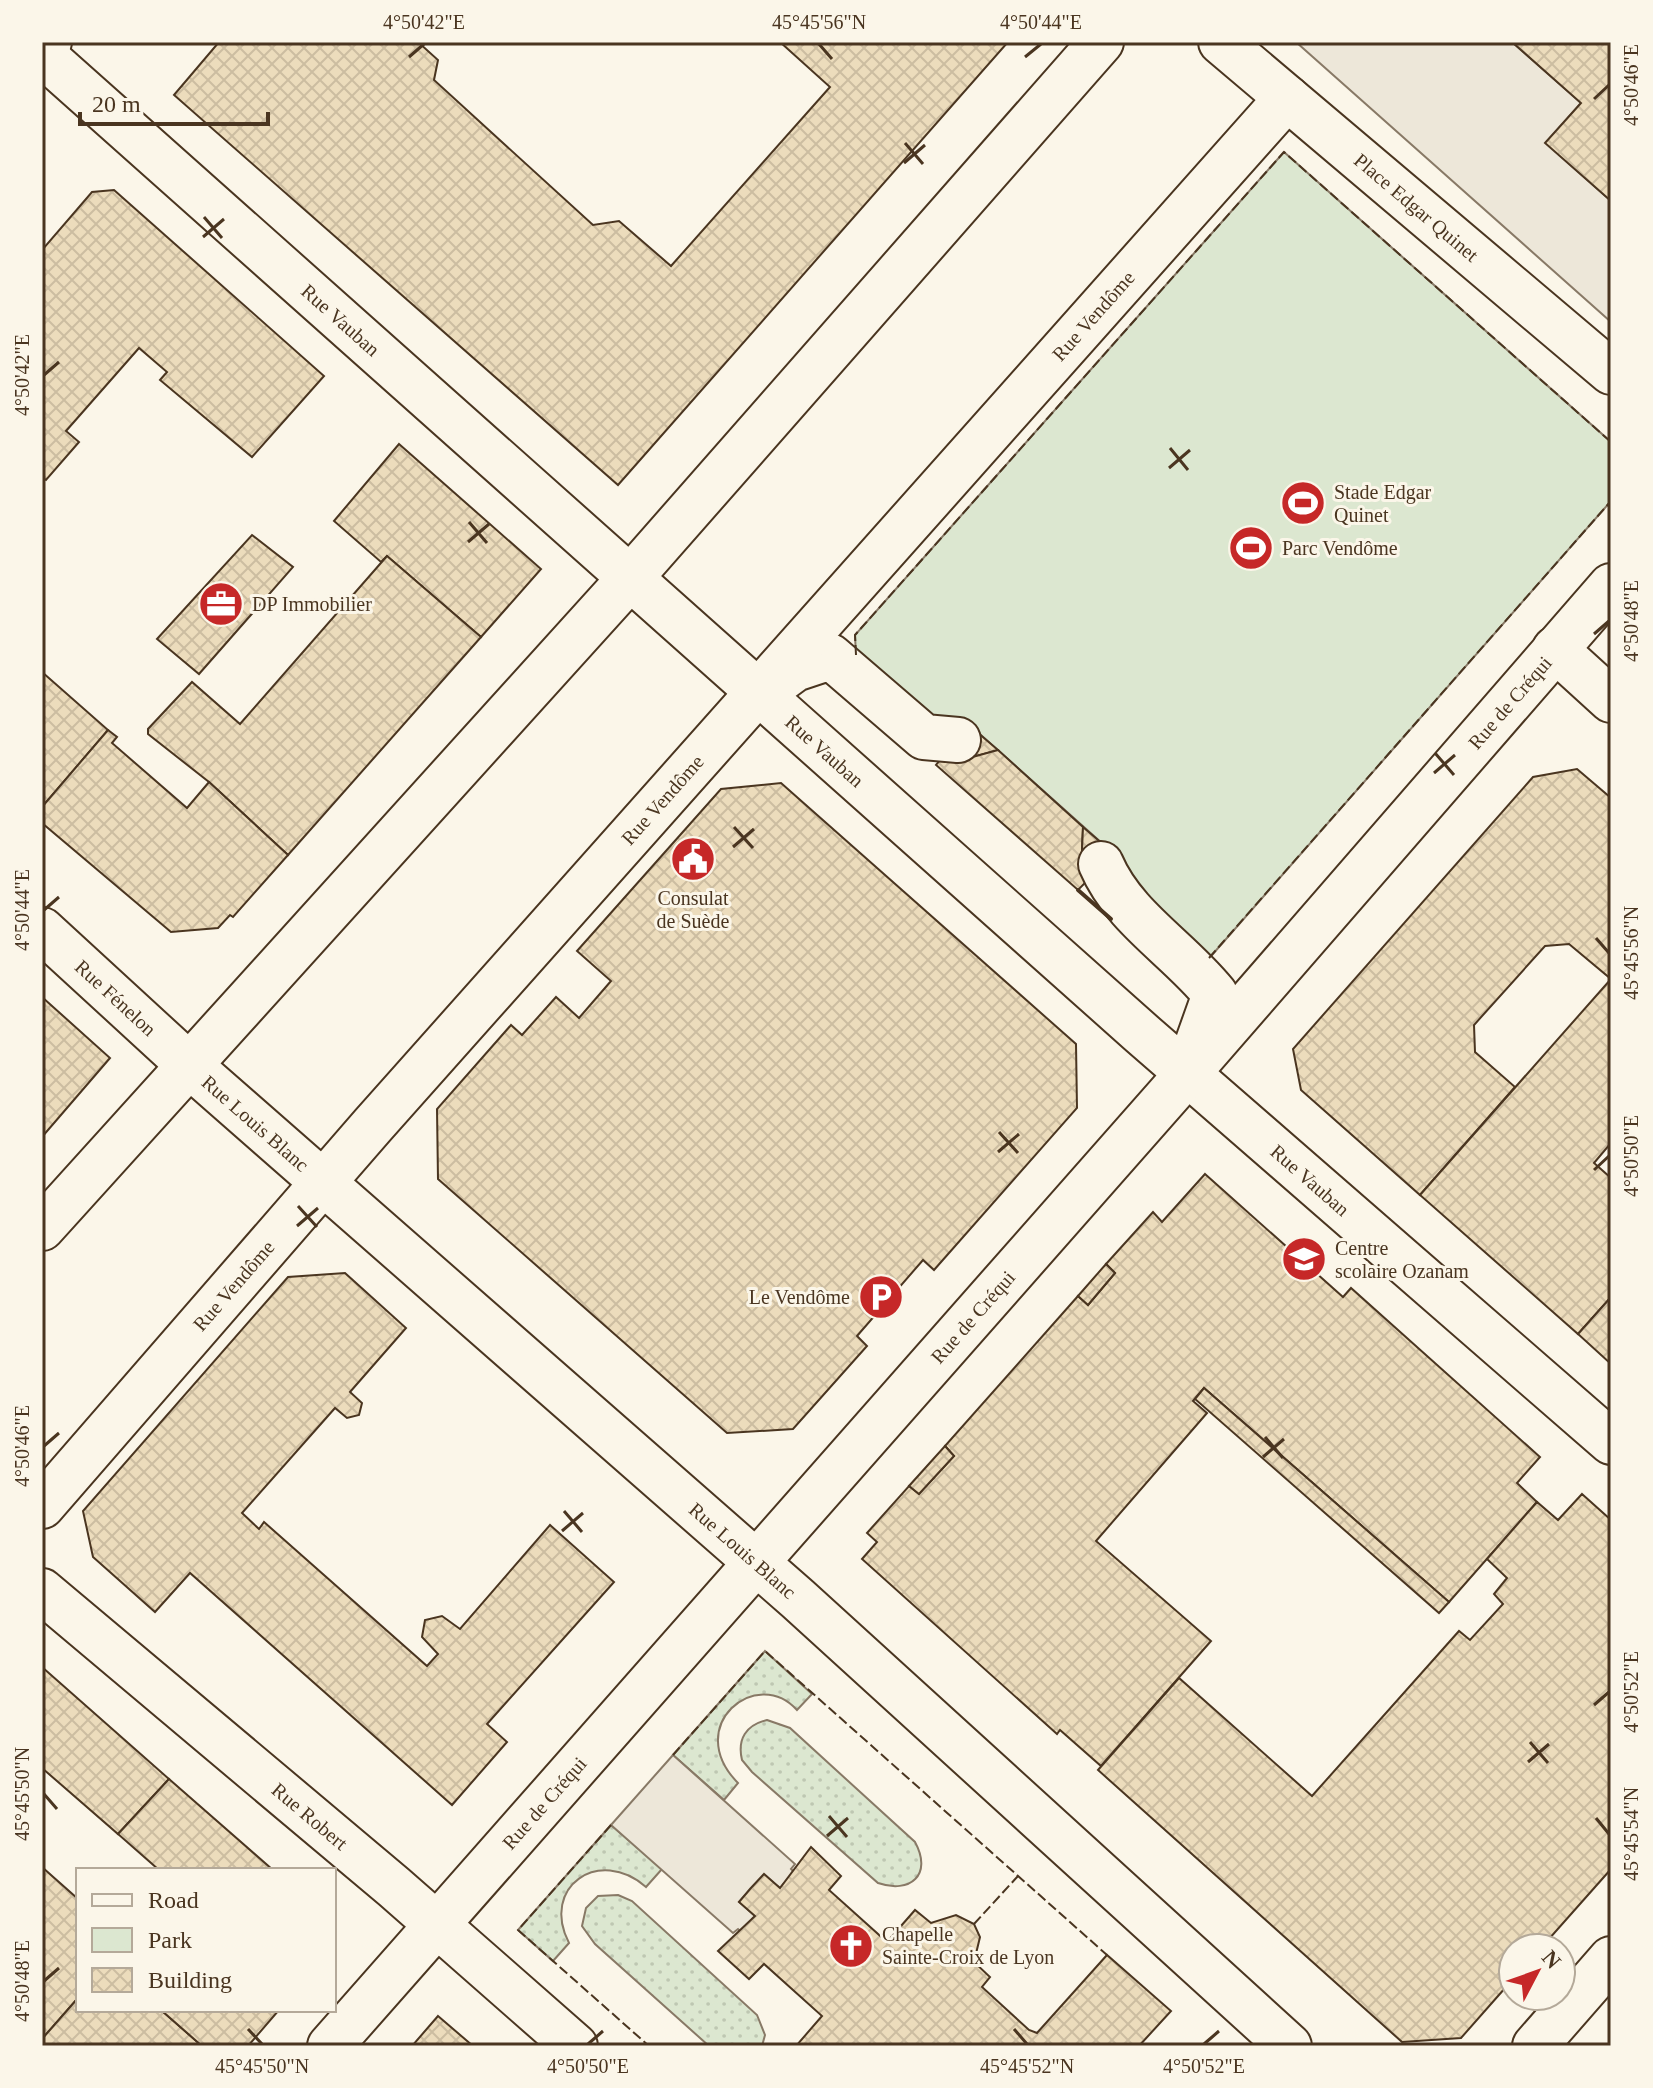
<svg xmlns="http://www.w3.org/2000/svg" width="1653" height="2088" viewBox="0 0 1653 2088" font-family="'Times New Roman',serif">
  <defs>
    <pattern id="grass-dots" width="8" height="8" patternUnits="userSpaceOnUse" patternTransform="scale(2)"><rect width="8" height="8" fill="#dce7d0"/><path d="M2 2h.1M6 6h.1" fill="none" stroke="#bec7b2" stroke-width="1.8" stroke-linecap="round"/></pattern>
    <pattern id="building-cross-hatch" width="8" height="8" patternUnits="userSpaceOnUse" patternTransform="scale(2)"><rect width="8" height="8" fill="#ecdcbc"/><path d="M0 0l8 8M0 8l8-8" fill="none" stroke="#ccbda1"/></pattern>
  </defs>
  <rect width="100%" height="100%" fill="#fbf6e9"/>
  <g fill="url(#grass-dots)" stroke="#887966" stroke-width="2">
    <path d="M 765,1651 L 812,1694 L 797,1710 C 757,1665 682,1726 738,1783 L 724,1800 L 673,1755 Z"/>
    <path d="M 767,1720 L 790,1728 L 915,1842 C 933,1875 910,1894 878,1883 L 752,1772 L 742,1760 C 737,1739 746,1725 767,1720 Z"/>
    <path d="M 611,1825 L 662,1869 L 646,1887 C 599,1846 540,1887 569,1943 L 553,1961 L 518,1930 Z"/>
    <polygon points="618,1895 632,1901 757,2015 765,2035 762,2046 709,2046 595,1944 582,1926 586,1908 598,1896"/>
  </g>
  <path fill="#dce7d0" stroke="#887966" stroke-width="2" d="M 1284,152 L 1611,442 L 1611,501 L 1205,963 L 1129,894 L 1112,852 L 963,719 C 914,721 890,686 856,656 L 855,635 Z"/>
  <g fill="#ede7d9" stroke="#887966" stroke-width="2">
    <polygon points="1296,42 1512,42 1581,103 1546,143 1611,201 1611,322"/>
    <polygon points="673,1755 795,1864 791,1869 794,1872 780,1888 764,1875 739,1902 755,1916 741,1932 738,1929 733,1933 611,1825"/>
  </g>
  <g fill="url(#building-cross-hatch)" stroke="#4a3520" stroke-width="2">
    <polygon points="219,42 418,42 438,60 434,80 593,225 619,221 671,266 830,87 780,42 1008,42 618,485 174,95"/>
    <polygon points="1512,42 1611,42 1611,201 1545,143 1581,103"/>
    <polygon points="114,190 324,376 252,457 160,380 167,372 139,348 66,431 79,442 46,480 42,477 42,250 92,192"/>
    <polygon points="399,444 541,569 481,637 387,556 381,562 334,521"/>
    <polygon points="252,535 293,567 199,674 157,639"/>
    <polygon points="387,556 481,637 288,855 209,782 148,734 148,729 192,682 240,724"/>
    <polygon points="42,672 108,730 42,807"/>
    <polygon points="970,726 998,750 969,758"/>
    <polygon points="108,730 117,737 112,743 187,808 209,782 288,855 233,917 230,915 218,928 171,932 42,823 42,807"/>
    <polygon points="998,750 1083,827 1082,850 1087,881 1078,890 936,765 944,755 969,758"/>
    <polygon points="1577,769 1611,798 1611,979 1569,944 1545,946 1474,1025 1475,1052 1515,1087 1420,1195 1301,1090 1293,1049 1533,777"/>
    <polygon points="781,783 1076,1044 1077,1108 934,1270 923,1260 857,1336 867,1346 793,1429 727,1433 438,1179 437,1109 511,1025 522,1035 556,997 579,1018 611,981 577,951 721,789"/>
    <polygon points="1083,827 1112,852 1083,866 1082,850"/>
    <polygon points="1611,979 1611,1143 1594,1163 1611,1178 1611,1297 1578,1334 1420,1195"/>
    <polygon points="42,997 110,1058 42,1137"/>
    <polygon points="1205,1174 1343,1297 1351,1288 1540,1457 1517,1483 1537,1502 1449,1602 1204,1388 1193,1401 1207,1413 1096,1541 1211,1641 1101,1766 1060,1730 1057,1734 862,1559 877,1542 867,1533 909,1486 919,1494 954,1456 945,1446 1078,1296 1088,1305 1115,1273 1106,1264 1153,1212 1162,1222"/>
    <polygon points="1106,1264 1115,1273 1088,1305 1078,1296"/>
    <polygon points="345,1273 406,1328 350,1392 362,1403 359,1415 347,1418 335,1408 242,1513 259,1529 264,1522 427,1666 438,1654 422,1637 425,1620 442,1616 460,1629 550,1525 614,1582 487,1724 507,1742 452,1805 190,1573 155,1612 93,1557 83,1511 288,1277"/>
    <polygon points="1611,1297 1611,1364 1578,1334"/>
    <polygon points="1204,1388 1449,1602 1439,1613 1195,1399"/>
    <polygon points="945,1446 954,1456 919,1494 909,1486"/>
    <polygon points="1582,1494 1611,1520 1611,1869 1541,1948 1513,1948 1513,1979 1461,2038 1402,2042 1098,1770 1179,1678 1312,1796 1459,1631 1470,1640 1503,1604 1494,1594 1507,1578 1487,1559 1537,1502 1558,1520"/>
    <polygon points="42,1667 169,1779 118,1834 42,1768"/>
    <polygon points="169,1779 273,1870 159,1870 118,1834"/>
    <polygon points="811,1847 841,1876 829,1890 887,1942 915,1910 931,1923 956,1915 974,1924 980,1937 974,1962 990,1977 982,1987 1029,2030 1037,2033 1107,1955 1171,2011 1139,2046 796,2046 822,2016 764,1964 749,1979 718,1951 755,1916 739,1902 750,1889 764,1874 780,1888"/>
    <polygon points="42,1867 78,1899 78,1998 42,2039"/>
    <polygon points="78,1998 78,2010 161,2010 202,2046 42,2046 42,2039"/>
    <polygon points="161,2010 279,2010 248,2046 202,2046"/>
    <polygon points="438,2016 473,2046 412,2046"/>
  </g>
  <g fill="none" stroke-linecap="round" stroke-linejoin="round">
    <g stroke="#4a3520" stroke-width="48">
      <g id="minor">
        <path id="s1" d="M 1221,42 L 1611,372"/>
        <path id="s2" d="M 42,54 L 1140,1032 L 1611,1442"/>
        <polyline points="1555,649 1611,700"/>
        <polyline points="780,680 795,669 831,657 924,737 958,740"/>
        <path d="M 1101,864 C 1124,918 1179,949 1215,994 L 1194,1053"/>
        <path id="s3" d="M 42,930 L 189,1065 L 798,1599 L 1289,2046"/>
        <polyline points="42,1228 631,577 1101,42"/>
        <path id="s4" d="M 42,1506 L 373,1125 L 1287,98"/>
        <path id="s5" d="M 42,1591 L 394,1887 L 575,2046"/>
        <path id="s6" d="M 330,2046 L 1187,1074 L 1611,586"/>
        <polyline points="1535,2046 1611,1959"/>
      </g>
    </g>
    <g stroke="#4a3520" stroke-width="48">
      <polyline id="major" points="42,50 49,42"/>
    </g>
    <use href="#minor" stroke="#fbf6e9" stroke-width="44"/>
    <use href="#major" stroke="#fbf6e9" stroke-width="44"/>
    <g stroke="#4a3520" stroke-width="2" stroke-dasharray="10 4" stroke-linecap="butt">
      <polyline points="856,655 855,635 1284,152 1611,442"/>
      <polyline points="1209,958 1611,501"/>
      <polyline points="673,1755 765,1651 1107,1955"/>
      <polyline points="611,1825 518,1930 649,2046"/>
      <polyline points="974,1924 1018,1876"/>
    </g>
    <polyline stroke="#4a3520" stroke-width="4" points="1078,890 1111,919"/>
  </g>
  <path fill="none" stroke="#4a3520" stroke-width="3" d="M 819,44 L 832,59M 409,57 L 424,44M 1025,57 L 1041,44M 1594,99 L 1609,85M 905,143 L 923,164M 904,163 L 925,145M 204,217 L 222,238M 203,237 L 224,219M 44,375 L 59,362M 1170,448 L 1188,470M 1169,468 L 1190,450M 469,522 L 487,543M 468,542 L 489,524M 1594,634 L 1609,621M 1435,753 L 1454,775M 1434,773 L 1455,755M 734,827 L 753,848M 733,847 L 754,829M 44,910 L 59,897M 1596,938 L 1609,953M 999,1132 L 1018,1153M 998,1152 L 1019,1134M 1594,1170 L 1609,1156M 298,1206 L 317,1227M 297,1226 L 318,1208M 1265,1437 L 1283,1458M 44,1446 L 59,1433M 1263,1457 L 1284,1439M 564,1511 L 582,1532M 562,1531 L 583,1513M 1594,1705 L 1609,1692M 1530,1742 L 1548,1763M 1528,1762 L 1549,1744M 44,1794 L 57,1809M 829,1816 L 847,1837M 1596,1818 L 1609,1834M 827,1836 L 848,1818M 44,1981 L 59,1968M 248,2029 L 262,2044M 1014,2029 L 1027,2044M 588,2044 L 603,2031M 1204,2044 L 1219,2031"/>
  <defs>
    <g id="stadium-disc" transform="scale(2.3)"><circle r="9.5" fill="#c62828" stroke="#fbf6e9"/><path d="M0-5a6.5 5 0 1 0 0 10a6.5 5 0 1 0 0-10ZM-3.5-1.8h7v3.6h-7Z" fill="#fff"/></g>
    <g id="office-disc" transform="scale(2.3)"><circle r="9.5" fill="#c62828" stroke="#fbf6e9"/><path d="M-6-3h4V-5.5h4V-3h4V5H-6ZM-1-4.5V-3h2v-1.5ZM-6 0V1H6V0Z" fill="#fff"/></g>
    <g id="civic-disc" transform="scale(2.3)"><circle r="9.5" fill="#c62828" stroke="#fbf6e9"/><path d="M-.6-6.5H3V-4.5H.6V-3L4-1V1h2V6H-6V1h2V-1L-.6-3ZM-1.2 2.5V6h2.4V2.5Z" fill="#fff"/></g>
    <g id="school-disc" transform="scale(2.3)"><circle r="9.5" fill="#c62828" stroke="#fbf6e9"/><path d="M0-5L7-2L0 1L-7-2ZM-4 1L0 2.5L4 1V4Q0 6-4 4Z" fill="#fff"/></g>
    <g id="parking-disc" transform="scale(2.3)"><circle r="9.5" fill="#c62828" stroke="#fbf6e9"/><path d="M-3.5-5.5H1a3.5 3.5 0 0 1 0 7H-1V5.5H-3.5ZM-1-3.4V-.6H.8a1.4 1.4 0 0 0 0-2.8Z" fill="#fff"/></g>
    <g id="church-disc" transform="scale(2.3)"><circle r="9.5" fill="#c62828" stroke="#fbf6e9"/><path d="M-1.2-6h2.4v3.5h3.3v2.4h-3.3V6h-2.4V-.1h-3.3v-2.4h3.3Z" fill="#fff"/></g>
  </defs>
  <g fill-rule="evenodd">
    <use href="#stadium-disc" x="1303" y="503"/>
    <use href="#stadium-disc" x="1251" y="548"/>
    <use href="#office-disc" x="221" y="604"/>
    <use href="#civic-disc" x="693" y="859"/>
    <use href="#school-disc" x="1304" y="1259"/>
    <use href="#parking-disc" x="881" y="1297"/>
    <use href="#church-disc" x="851" y="1946"/>
  </g>
  <g text-anchor="middle" stroke-width="6" stroke-linejoin="round" paint-order="stroke">
    <g font-size="20" fill="#4a3520" stroke="#fbf6e9">
      <text dy="7" stroke="none"><textPath href="#s1" startOffset="256">Place Edgar Quinet</textPath></text>
      <text dy="7" stroke="none"><textPath href="#s4" startOffset="1588">Rue Vendôme</textPath></text>
      <text dy="7" stroke="none"><textPath href="#s2" startOffset="400">Rue Vauban</textPath></text>
      <text dy="7" stroke="none"><textPath href="#s6" startOffset="1788">Rue de Créqui</textPath></text>
      <text dy="7" stroke="none"><textPath href="#s2" startOffset="1048">Rue Vauban</textPath></text>
      <text dy="7" stroke="none"><textPath href="#s4" startOffset="940">Rue Vendôme</textPath></text>
      <text dy="7" stroke="none"><textPath href="#s3" startOffset="100">Rue Fénelon</textPath></text>
      <text dy="7" stroke="none"><textPath href="#s3" startOffset="288">Rue Louis Blanc</textPath></text>
      <text dy="7" stroke="none"><textPath href="#s2" startOffset="1696">Rue Vauban</textPath></text>
      <text dy="7" stroke="none"><textPath href="#s4" startOffset="292">Rue Vendôme</textPath></text>
      <text dy="7" stroke="none"><textPath href="#s6" startOffset="972">Rue de Créqui</textPath></text>
      <text dy="7" stroke="none"><textPath href="#s3" startOffset="936">Rue Louis Blanc</textPath></text>
      <text dy="7" stroke="none"><textPath href="#s6" startOffset="324">Rue de Créqui</textPath></text>
      <text dy="7" stroke="none"><textPath href="#s5" startOffset="350">Rue Robert</textPath></text>
    </g>
    <g font-size="20" fill="#4a3520" stroke="#fbf6e9" text-anchor="start">
      <text x="1334" y="499">Stade Edgar<tspan x="1334" dy="23">Quinet</tspan></text>
      <text x="1282" y="555">Parc Vendôme</text>
      <text x="252" y="611">DP Immobilier</text>
      <text x="693" y="905" text-anchor="middle">Consulat<tspan x="693" dy="23">de Suède</tspan></text>
      <text x="1335" y="1255">Centre<tspan x="1335" dy="23">scolaire Ozanam</tspan></text>
      <text x="850" y="1304" text-anchor="end">Le Vendôme</text>
      <text x="882" y="1941">Chapelle<tspan x="882" dy="23">Sainte-Croix de Lyon</tspan></text>
    </g>
  </g>
  <rect width="1653" height="2088" fill="none" stroke="#fbf6e9" stroke-width="88"/>
  <rect x="76" y="1868" width="260" height="144" fill="#fbf6e9" stroke="#b4a999" stroke-width="2"/>
  <rect x="92" y="1894" width="40" height="12" fill="#fbf6e9" stroke="#b4a999" stroke-width="2"/>
  <text x="148" y="1908" font-size="24" fill="#4a3520">Road</text>
  <rect x="92" y="1928" width="40" height="24" fill="#dce7d0" stroke="#b4a999" stroke-width="2"/>
  <text x="148" y="1948" font-size="24" fill="#4a3520">Park</text>
  <rect x="92" y="1968" width="40" height="24" fill="url(#building-cross-hatch)" stroke="#b4a999" stroke-width="2"/>
  <text x="148" y="1988" font-size="24" fill="#4a3520">Building</text>
  <g transform="translate(1537 1972) rotate(49)"><circle r="38" fill="#fbf6e9" stroke="#b4a999" stroke-width="2"/>
  <path d="M0-6L14 30L0 20L-14 30Z" fill="#c62828"/>
  <text y="-12" font-size="22" font-weight="bold" text-anchor="middle" fill="#4a3520">N</text>
  </g>
  <path d="M80 112v12h188v-12" fill="none" stroke="#4a3520" stroke-width="4"/>
  <text x="92" y="112" font-size="24" fill="#4a3520" stroke="#fbf6e9" stroke-width="6" paint-order="stroke">20 m</text>
  <rect x="44" y="44" width="1565" height="2000" fill="none" stroke="#4a3520" stroke-width="3"/>
  <g font-size="20" text-anchor="middle" fill="#4a3520">
    <text x="424" y="29">4°50'42"E</text>
    <text x="819" y="29">45°45'56"N</text>
    <text x="1041" y="29">4°50'44"E</text>
    <text transform="translate(1631 85) rotate(-90)" y="7">4°50'46"E</text>
    <text transform="translate(22 375) rotate(-90)" y="7">4°50'42"E</text>
    <text transform="translate(1631 621) rotate(-90)" y="7">4°50'48"E</text>
    <text transform="translate(22 910) rotate(-90)" y="7">4°50'44"E</text>
    <text transform="translate(1631 953) rotate(-90)" y="7">45°45'56"N</text>
    <text transform="translate(1631 1156) rotate(-90)" y="7">4°50'50"E</text>
    <text transform="translate(22 1446) rotate(-90)" y="7">4°50'46"E</text>
    <text transform="translate(1631 1692) rotate(-90)" y="7">4°50'52"E</text>
    <text transform="translate(22 1794) rotate(-90)" y="7">45°45'50"N</text>
    <text transform="translate(1631 1834) rotate(-90)" y="7">45°45'54"N</text>
    <text transform="translate(22 1981) rotate(-90)" y="7">4°50'48"E</text>
    <text x="262" y="2073">45°45'50"N</text>
    <text x="588" y="2073">4°50'50"E</text>
    <text x="1027" y="2073">45°45'52"N</text>
    <text x="1204" y="2073">4°50'52"E</text>
  </g>
</svg>
